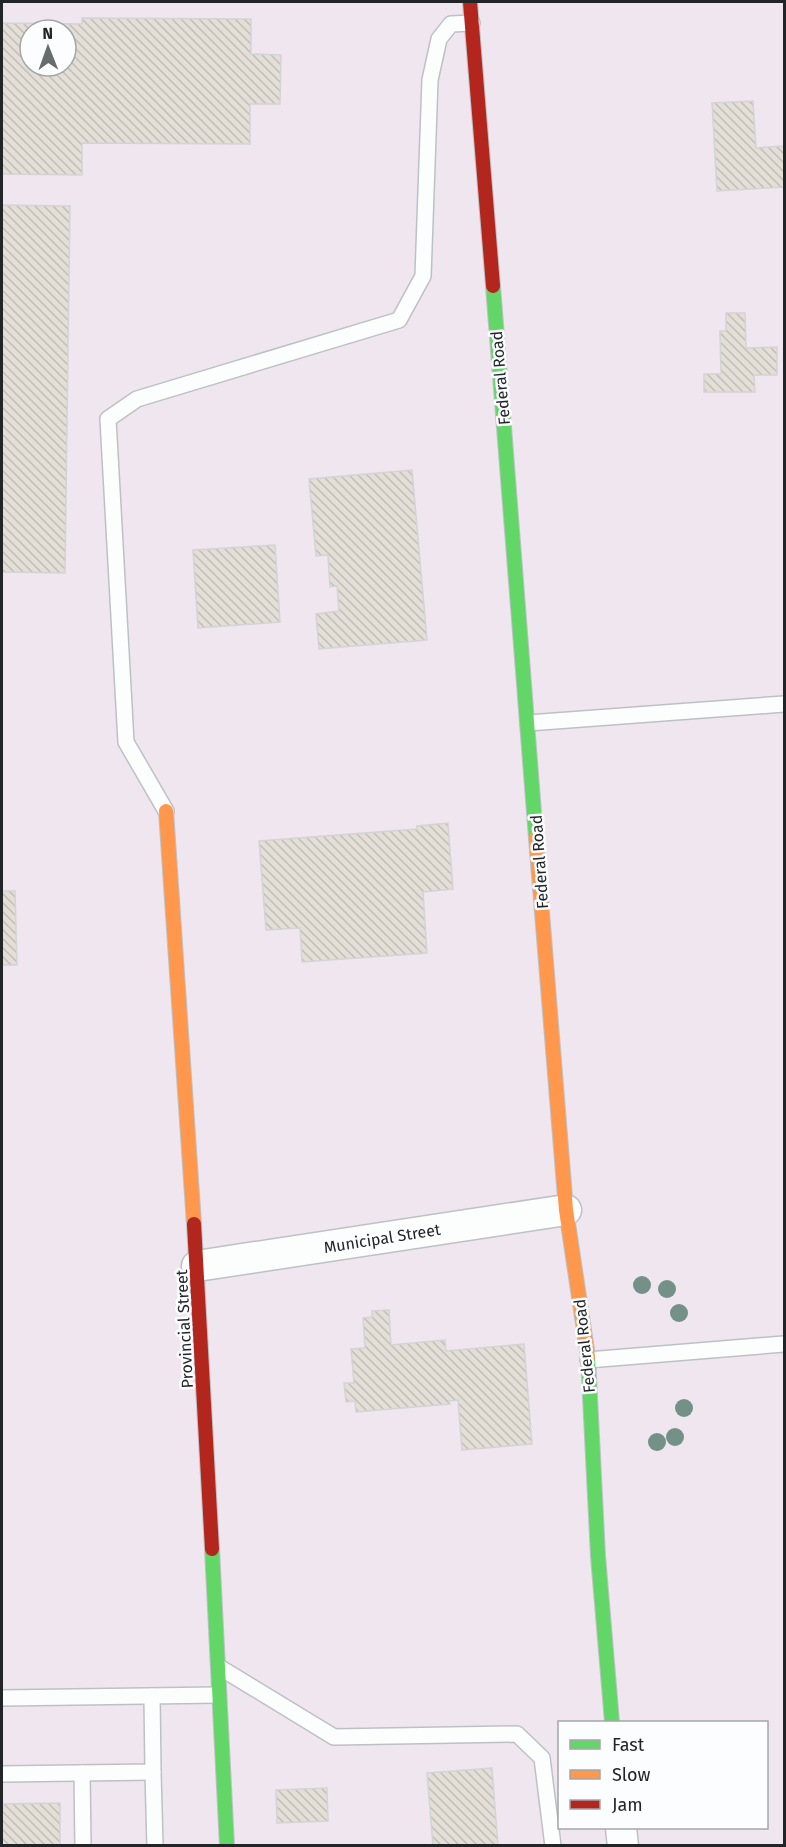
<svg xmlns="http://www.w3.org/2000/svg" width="786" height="1847" viewBox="0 0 786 1847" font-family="'Fira Sans',sans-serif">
  <defs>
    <pattern id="building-back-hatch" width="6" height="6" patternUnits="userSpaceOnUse" patternTransform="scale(1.5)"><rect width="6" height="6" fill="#e3ded6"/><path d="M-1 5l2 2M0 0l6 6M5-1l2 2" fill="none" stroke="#c2beb8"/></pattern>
  </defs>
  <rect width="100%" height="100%" fill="#ebf0f4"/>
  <path fill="#efe6f0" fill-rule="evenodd" d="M 2,2 L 784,2 L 784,1845 L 2,1845 ZM 30,30 L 66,30 L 66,66 L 30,66 ZM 560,1722 L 766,1722 L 766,1828 L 560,1828 Z"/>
  <g fill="url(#building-back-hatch)" stroke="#d4d4d5" stroke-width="1.5" fill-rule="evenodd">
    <path d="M 82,18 L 251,19 L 251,54 L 281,55 L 280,104 L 250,104 L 250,144 L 82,143 L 82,175 L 2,174 L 2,23 L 82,24 ZM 30,30 L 66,30 L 66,66 L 30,66 Z"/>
    <polygon points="753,101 756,148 784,146 784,187 717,191 712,103"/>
    <polygon points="2,205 70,206 65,573 2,572"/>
    <polygon points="726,313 745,313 746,348 777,347 777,375 754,375 755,392 704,392 704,374 721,374 720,331 726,331"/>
    <polygon points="412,470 427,640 319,649 316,614 339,611 337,586 330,587 328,555 316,556 309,479"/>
    <polygon points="275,545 280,622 198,628 193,550"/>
    <polygon points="448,823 453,889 423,892 427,953 302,962 300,928 266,930 259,841 417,829 417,826"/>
    <polygon points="2,891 15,891 17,965 2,965"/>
    <polygon points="389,1310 391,1345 445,1340 446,1351 524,1344 532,1444 462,1450 458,1400 449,1401 450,1404 356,1412 355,1401 346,1402 344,1383 354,1383 351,1349 365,1348 363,1318 372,1317 372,1311"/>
    <polygon points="492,1768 498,1846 433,1846 427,1773"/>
    <polygon points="327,1788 328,1821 277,1823 276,1790"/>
    <polygon points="60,1803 60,1846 2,1846 2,1804"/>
  </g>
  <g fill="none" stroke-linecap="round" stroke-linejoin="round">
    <g stroke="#bdc1c4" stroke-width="18">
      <g id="lane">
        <polyline points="528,723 784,704"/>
        <polyline points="166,811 126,742 108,419 137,399 399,320 423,276 430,80 439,39 451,24 472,23"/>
        <polyline points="588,1360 784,1344"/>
        <polyline points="219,1667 334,1737 517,1734 542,1758 553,1846"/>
        <polyline points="2,1698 218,1695"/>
        <polyline points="153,1772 155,1846"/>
        <polyline points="82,1773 83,1846"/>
        <polyline points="2,1774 153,1772 152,1696"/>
      </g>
    </g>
    <g stroke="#bdc1c4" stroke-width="33">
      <g id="street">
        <polyline points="197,1266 566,1210"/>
        <polyline points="621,1828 623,1846"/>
      </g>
    </g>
    <g stroke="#bdc1c4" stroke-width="16">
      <g id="fast">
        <polyline points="493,286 536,838"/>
        <polyline points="588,1357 598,1556 612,1722"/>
        <polyline points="212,1549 227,1846"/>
      </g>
    </g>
    <g stroke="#bdc1c4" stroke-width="16">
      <g id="slow">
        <polyline points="166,811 194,1224"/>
        <polyline points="536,838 566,1210 588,1357"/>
      </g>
    </g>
    <g stroke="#bdc1c4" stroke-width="16">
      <g id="jam">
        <polyline points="470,2 493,286"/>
        <polyline points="194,1224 212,1549"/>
      </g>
    </g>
    <use href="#lane" stroke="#fcfdfd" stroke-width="15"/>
    <use href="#street" stroke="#fcfdfd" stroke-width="30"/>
    <use href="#fast" stroke="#63d668" stroke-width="14"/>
    <use href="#slow" stroke="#ff974d" stroke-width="14"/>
    <use href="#jam" stroke="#b3261e" stroke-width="14"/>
  </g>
  <g fill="#739187">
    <circle cx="642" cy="1285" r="9"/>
    <circle cx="667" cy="1289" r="9"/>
    <circle cx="679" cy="1313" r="9"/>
    <circle cx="684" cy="1408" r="9"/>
    <circle cx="675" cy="1437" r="9"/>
    <circle cx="657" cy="1442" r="9"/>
  </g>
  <g text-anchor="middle" stroke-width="5" stroke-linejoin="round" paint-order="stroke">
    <g font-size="16" fill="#222528" stroke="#fbfdfe">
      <text transform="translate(500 378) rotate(-95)" y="6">Federal Road</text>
      <text transform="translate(539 862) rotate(-94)" y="6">Federal Road</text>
      <text transform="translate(382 1238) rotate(-9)" y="6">Municipal Street</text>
      <text transform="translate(184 1329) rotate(-93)" y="6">Provincial Street</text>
      <text transform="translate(584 1346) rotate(-96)" y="6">Federal Road</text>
    </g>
  </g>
  <rect width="786" height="1847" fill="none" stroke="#222528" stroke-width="6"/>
  <rect x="558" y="1721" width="210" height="108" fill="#fbfdfe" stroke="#a4a7a8" stroke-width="1.5"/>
  <rect x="570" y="1740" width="30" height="9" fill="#63d668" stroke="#a4a7a8" stroke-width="1.5"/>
  <text x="612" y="1751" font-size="18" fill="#222528">Fast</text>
  <rect x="570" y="1770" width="30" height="9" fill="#ff974d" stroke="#a4a7a8" stroke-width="1.5"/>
  <text x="612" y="1781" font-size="18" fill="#222528">Slow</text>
  <rect x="570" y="1800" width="30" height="9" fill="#b3261e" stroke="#a4a7a8" stroke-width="1.5"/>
  <text x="612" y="1811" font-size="18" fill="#222528">Jam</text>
  <g transform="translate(48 48) rotate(359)"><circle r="28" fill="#fbfdfe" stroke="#a4a7a8" stroke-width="1.5"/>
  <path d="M0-4.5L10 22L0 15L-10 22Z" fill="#686c6f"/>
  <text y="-9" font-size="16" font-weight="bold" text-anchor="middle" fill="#222528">N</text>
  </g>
</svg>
